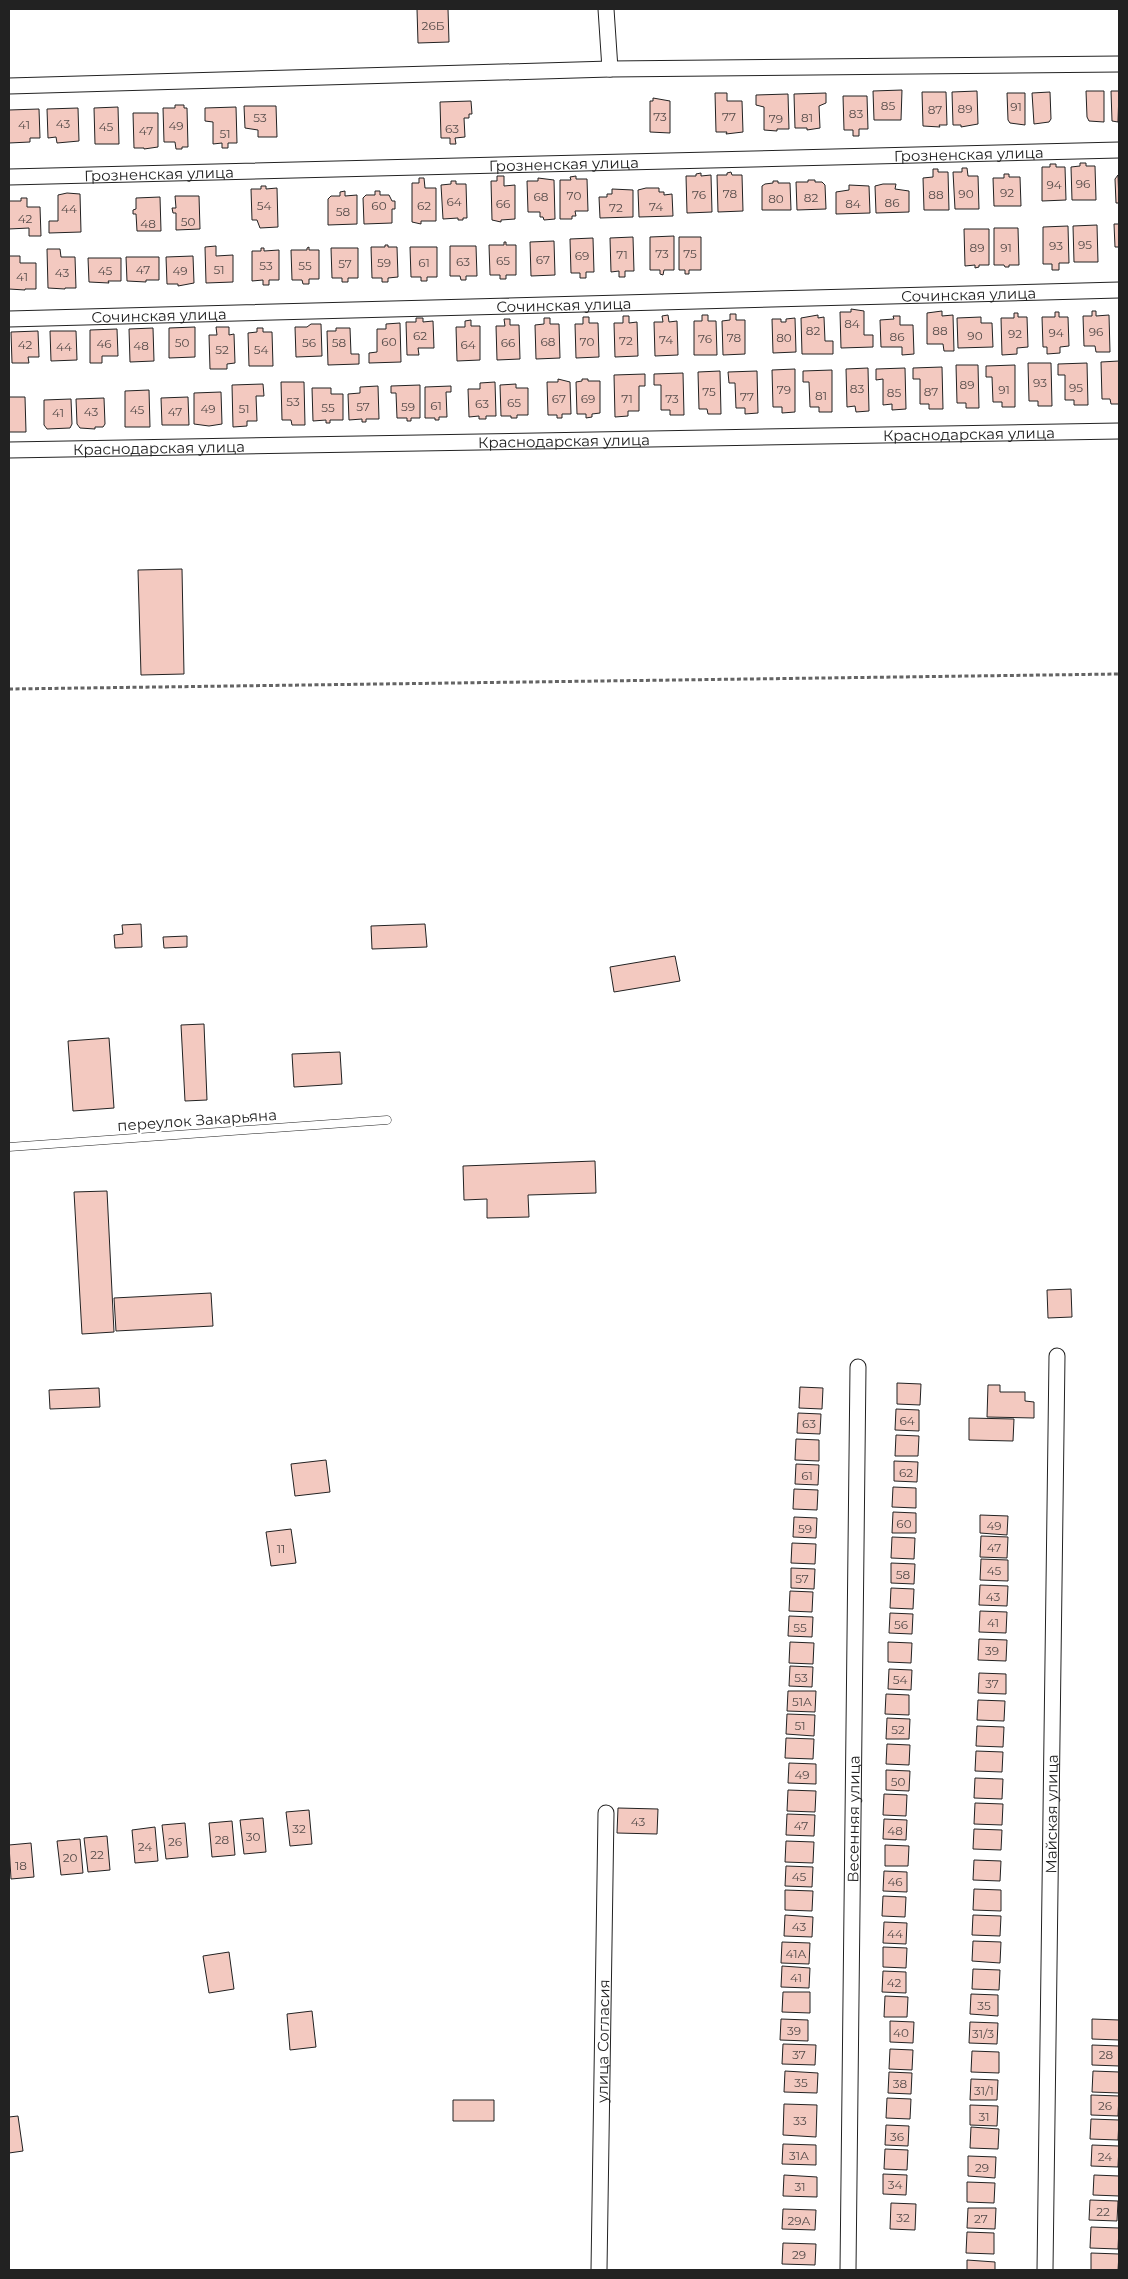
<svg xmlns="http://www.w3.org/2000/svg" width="1128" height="2279" viewBox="0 0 1128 2279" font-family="Montserrat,sans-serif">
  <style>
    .building { fill: #f3c9c0; stroke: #222 }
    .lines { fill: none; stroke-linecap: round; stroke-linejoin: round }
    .service-casing { stroke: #222; stroke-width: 9 }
    .minor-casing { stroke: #222; stroke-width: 17 }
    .path { stroke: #646464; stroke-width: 3; stroke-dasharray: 4 2.5; stroke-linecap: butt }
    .service { stroke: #fff; stroke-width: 8 }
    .minor { stroke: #fff; stroke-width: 15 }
    .labels { text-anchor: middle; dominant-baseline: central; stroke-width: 4; stroke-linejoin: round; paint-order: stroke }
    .number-label { font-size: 12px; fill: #564c4a }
    .street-label { font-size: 15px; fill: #222; stroke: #fff }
  </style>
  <rect width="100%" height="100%" fill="#fff"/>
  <path class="building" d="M417 9H448L449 42 418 43Z
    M902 90 901 120H874L873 91Z
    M977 91 978 124 961 127V125H953L952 92Z
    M1086 91H1104V122L1089 121 1087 117Z
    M1111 91H1119L1118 122 1112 121Z
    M922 92H946L947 125H939L940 127 923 126Z
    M1050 92 1051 119 1049 122 1034 124 1032 93Z
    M715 93H727V101H742L743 132 726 134 727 132H716Z
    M826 93V103L819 106 820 128 807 130V128H795L794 94Z
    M1007 93H1025V125L1010 123 1008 120Z
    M788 94 789 129H777V131L764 130V107L756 105V95Z
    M843 96H867L868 129H859V136H853V130H844Z
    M653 98 670 101V133L650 132V101H653Z
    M471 101 472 114H469V118H464L465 137 455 138 456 144H450V138H441L440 102Z
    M175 105H184V108H187L188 147H182V149H176L175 142H164L163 108H175Z
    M244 106H276L277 137H258V130L245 128Z
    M118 107 119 144H95L94 108Z
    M236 107 237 143H228V148H222V143L213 144V122L205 121V108Z
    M78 108 79 141 57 143 56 137 48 138 47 109Z
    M39 109 40 138H30V142L9 143V110Z
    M133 113H158V147L144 149V148H134Z
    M1080 163H1086V166H1095L1096 200H1072L1071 167 1080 166Z
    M1050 164H1056V167H1065L1066 200 1042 201V167H1050Z
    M962 168H967L968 176H978L979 209H955L953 172H962Z
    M933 169H938V172H948L949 210H924L923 178 933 177Z
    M731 172 732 175H742L743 211 718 212 717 175H727V173Z
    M701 173V176L711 175 712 212 687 213 686 176H696V174Z
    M1004 174H1009V177H1020L1021 206H994L993 178H1004Z
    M1118 175 1119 203H1116L1115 179Z
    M497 176H504V186L515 185V219L501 220V222L492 220 491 181H497Z
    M576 176V179H587L588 211H575L576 216H572V219H560V180H571L570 177Z
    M419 178H424L425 188H436V221H421V224L412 222V183H419Z
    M538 178 554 180 555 219 544 220 543 217H540V212H528L527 181H538Z
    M808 180H815V182H822L825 185 826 209 797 210 796 182H808Z
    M451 181H456V184H466L467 218H463V220H458V218L443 219 441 185 451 184Z
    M773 181H778V183H790L791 210H762V186L765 184 773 183Z
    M883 184H896L895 189 909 191V212L876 213 875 186Z
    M849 185 869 186 870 213 836 214V192L849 190Z
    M261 186H266V189L277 188 278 227 260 228 257 220H252L251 189H261Z
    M646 188H659V192H664V195L672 194 673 216 639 217 638 190Z
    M612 189 633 190V217L600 218 599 197H607V194H612Z
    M345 191V196L357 195V224L328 225V199L331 196H340V192Z
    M375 191H380V195H389L392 201H395V209H392V223L364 224 363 198 366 195H375Z
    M67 193 80 194 81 232 49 233V221H58V195Z
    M175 196H199L200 229 176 230V213H173L172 208H176Z
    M160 197 161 231H137L136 214H133V210L136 209V198Z
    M21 198H27V207H40L41 236H29V228L9 229V201H21Z
    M1114 224H1119V247H1115Z
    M1097 225 1098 262H1074L1073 226Z
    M1068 226 1069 263H1059V270H1052V264H1043V227Z
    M994 228H1018L1019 265H1009V267H1005L1004 265H994Z
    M964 229H989V265H979V267L975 268V265L965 266Z
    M674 236V270H664L663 275 660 274V270H650V237Z
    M633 237 634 271H625V277H619V271L611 272 610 238Z
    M679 237H701V270H689V274H685V270H679Z
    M593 238 594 272H586V278H580V273H571L570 239Z
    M554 241 555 275 531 276 530 242Z
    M504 242H506V245H516V275H506V279H500V275H490L489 245H504Z
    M385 245H388V247H397L398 277 388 278V282H382V278H372L371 247H385Z
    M216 246V256L233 255V282L206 283 205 247Z
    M450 246H476L477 276H466V280H461L460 276H450Z
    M309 247V250H319V279H309V284H303L302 280H292L291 250H307V248Z
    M410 247H437V277H427V281H421V277H411Z
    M261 248H264V251L279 250V280H269V285H263V280L252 281V251H261Z
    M331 248H358V278H348V282H342V278H332Z
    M47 249H60L61 257H75L76 288H65V289L48 288Z
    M9 256H20V263H36V289H25V290L9 289Z
    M193 256 194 283 178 286V284H167L166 257Z
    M126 257H159V280H146V282L127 281Z
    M88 258H121V281H108L109 283 89 282Z
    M851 309 864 311V335H873V347L841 348 840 312H851Z
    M942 311V316L953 315 954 351H944L943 344H927V313Z
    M1092 311H1096V316L1109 315 1110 352H1096L1095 346H1084L1083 316H1092Z
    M1055 312H1059V317H1068L1069 346 1060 347V353L1047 354V347H1043L1042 317H1055Z
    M1014 313H1018V317H1027L1028 347 1017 348V354L1002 355 1001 318H1014Z
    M730 314H736V320H745V354L723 355 722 321 730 320Z
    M668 315 669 322 677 321 678 355 655 356 654 322H663L662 316Z
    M702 315H708V321H716L717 355H694V321H702Z
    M818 315V318L824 317 825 341H833V354H802L801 318Z
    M623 316H629V323L637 322 638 356 615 357 614 323H623Z
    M893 316H900V325H913L914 354 902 355V347H881L880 320 894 319Z
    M583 317H589V323H598L599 357 576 358 575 324H583Z
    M981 317V323H992L993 347 958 348 957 318Z
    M416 318H423V322L433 321 434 348H418L419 355H407L406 322H416Z
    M544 318H550V324H559L560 358 536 359 535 325 544 324Z
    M795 318 796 352 773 353 772 319H781V322H786V319Z
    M504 319H510V325H519L520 359 497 360 496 326H505Z
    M471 320V326H480V360L457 361 456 327H465V321Z
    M400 323 401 362 369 363V353L377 352V329H386V324Z
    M311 324H321L322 356 296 357 295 327H307Z
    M195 327V357L169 358V328Z
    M216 327H229V335L234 334 235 363 227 364V369H210L209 335H217Z
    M153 328 154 361 130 362 129 329Z
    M257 328H263V332H272L273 366H249L248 333 257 332Z
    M336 328H350L351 354H359V364L328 365 327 331H336Z
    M117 329 118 356H102V363H90V330Z
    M38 331 39 357H28L29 363H12L11 332Z
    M50 331H76L77 360 51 361Z
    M1119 361V404H1111L1110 399H1102L1101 362Z
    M1028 363H1051L1052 406H1038V401H1029Z
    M1087 363 1088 405H1074V400H1065V375H1058V364Z
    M956 365H978L979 408H966V403H957Z
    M1015 365V407H1002V402H993L992 377H986V366Z
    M942 367 943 409H929V404H920V379H913V368Z
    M868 368 869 411 856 412 855 406 847 407 846 369Z
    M905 368 906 409 892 410V404L883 405V379L876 380V369Z
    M795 369V412L782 413V407H773L772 370Z
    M832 370V412H819V407H810L809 382H803V371Z
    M720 371 721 414H708L707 409H699L698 372Z
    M757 371 758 413 745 414V408H736L735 383H729L728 372Z
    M683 373 684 415H670V410H661V385H654V374Z
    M645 374V386H639V411H628V416L615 417 614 375Z
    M558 379 570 382 571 414H562V418H557V415H548L547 382H558Z
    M582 379H588V381H600V413L592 414V417L586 418V414H577L576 382 582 381Z
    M281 382H304L305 425H292L291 420H282Z
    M495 382 496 416H486V419H479V416L469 417 468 389H480V383Z
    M263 384 264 396H256L257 421H247V426L233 427 232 385Z
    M516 384V388H528V415H517V418H511V416H501L500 385Z
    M420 385V418H411V421H407V418H397L396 393H391V386Z
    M378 386 379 419H366V422H362V419L349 420 348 394 360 393V387Z
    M451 386V392H446L447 417H439V420H435V418H425V387Z
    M312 388H331V394H343V420H330V423H326V420L313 421Z
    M149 390 150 427H125V391Z
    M221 392 222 424 209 426 194 424V393Z
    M9 397H25L26 432H9Z
    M188 397 189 425H162L161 398Z
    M104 398 105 424 103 427H95V429L80 428 77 424 76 399Z
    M71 399 72 424 70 428 47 429 44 425V400Z
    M182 569 184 674 141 675 138 570Z
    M141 924 142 947 115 948 114 935 123 934 122 925Z
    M425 924 427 947 372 949 371 926Z
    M187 936V947L164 948 163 937Z
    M675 956 680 981 614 992 610 967Z
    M204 1024 207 1100 185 1101 181 1025Z
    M109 1038 114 1108 73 1111 68 1041Z
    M340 1052 342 1084 294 1087 292 1054Z
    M595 1161 596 1193 528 1195 529 1217 487 1218V1199L464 1200 463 1166Z
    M107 1191 114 1332 82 1334 74 1192Z
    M1071 1289 1072 1317 1048 1318 1047 1290Z
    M211 1293 213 1326 116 1331 114 1298Z
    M897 1383 921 1384 920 1405 897 1404Z
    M988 1385H1000V1392H1025V1401L1034 1402V1418L987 1417Z
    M800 1387 823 1388 822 1409 799 1408Z
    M99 1388 100 1407 50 1409 49 1390Z
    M896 1409 919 1410V1431L895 1430Z
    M798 1413 821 1414 820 1434 797 1433Z
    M969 1418 1014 1419 1013 1441 969 1440Z
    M896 1435 919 1436 918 1456H895Z
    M796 1439 819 1440V1461L795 1460Z
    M326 1460 330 1492 295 1496 291 1464Z
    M894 1461 918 1462 917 1482 894 1481Z
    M796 1464 819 1465 818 1485 795 1484Z
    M893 1487 916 1488V1508L892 1507Z
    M794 1489 818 1490 817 1510 793 1509Z
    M893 1512 916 1513V1533H892Z
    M980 1515 1008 1516 1007 1535 980 1533Z
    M794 1517 817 1518 816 1538 793 1537Z
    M291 1529 296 1563 271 1566 266 1532Z
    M981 1536 1008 1537 1007 1558 980 1557Z
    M892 1537 915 1538 914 1559 891 1558Z
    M792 1543 816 1544 815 1564 791 1563Z
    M981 1559 1008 1560V1581L980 1580Z
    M891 1563 915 1564 914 1584 891 1583Z
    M791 1568 815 1569 814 1589 791 1588Z
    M980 1585 1008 1586 1007 1606 979 1605Z
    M891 1588 914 1589 913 1609 890 1608Z
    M790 1591 813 1592 812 1612 789 1611Z
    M980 1611 1007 1612 1006 1633 979 1632Z
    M890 1613 913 1614 912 1634 889 1633Z
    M789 1616 813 1617 812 1637 788 1636Z
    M979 1639 1007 1640 1006 1661 978 1660Z
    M790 1642 814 1643 813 1664 789 1663Z
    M888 1642 912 1643 911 1663 888 1662Z
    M790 1666 813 1667 812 1687 789 1686Z
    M889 1669 912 1670 911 1690 888 1689Z
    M979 1673 1006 1674V1694L978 1693Z
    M788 1691H816L815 1712 787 1711Z
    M886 1694 909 1695V1715L885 1714Z
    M978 1700 1005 1701 1004 1721 977 1720Z
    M787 1714 815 1715 814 1736 786 1734Z
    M887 1718 910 1719 909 1739H886Z
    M977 1726 1004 1727 1003 1747 976 1746Z
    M786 1738 814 1739 813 1759 785 1758Z
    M887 1744 910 1745 909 1765 886 1764Z
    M976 1751 1003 1752 1002 1772 975 1771Z
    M789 1763 816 1764V1784L788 1783Z
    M886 1770 910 1771 909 1791 886 1790Z
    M975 1778 1003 1779 1002 1799 974 1798Z
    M788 1790 816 1791 815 1812 787 1811Z
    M884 1794 907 1795 906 1816 883 1815Z
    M975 1803 1003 1804 1002 1825 974 1824Z
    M618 1808 658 1809 657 1834 617 1833Z
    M309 1810 312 1844 290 1846 286 1812Z
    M787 1814 815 1815 814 1836 786 1835Z
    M263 1818 266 1852 244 1854 240 1820Z
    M884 1819 907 1820 906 1840 883 1839Z
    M232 1821 235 1855 212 1857 209 1823Z
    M185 1823 188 1857 166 1859 162 1825Z
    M155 1827 158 1861 135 1863 132 1830Z
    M974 1829 1002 1830 1001 1850 973 1849Z
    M107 1836 110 1870 88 1872 84 1838Z
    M80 1839 83 1873 61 1875 57 1841Z
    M786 1841 814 1842 813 1863 785 1862Z
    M31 1843 34 1877 11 1879 9 1845Z
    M885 1845 909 1846 908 1866H885Z
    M974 1860 1001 1861 1000 1881 973 1880Z
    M786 1866 813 1867 812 1887 785 1886Z
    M884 1871 907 1872V1892L883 1891Z
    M974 1889 1001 1890V1911L973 1910Z
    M785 1890 813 1891 812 1911 785 1910Z
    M883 1896 906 1897 905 1917 882 1916Z
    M785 1915 813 1917 812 1937 784 1936Z
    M973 1915 1001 1916 1000 1936 972 1935Z
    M884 1922 907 1923 906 1944 883 1943Z
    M973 1941 1001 1942 1000 1963 972 1961Z
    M782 1942 810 1943 809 1964 781 1963Z
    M883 1947 907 1948 906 1968 883 1967Z
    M229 1952 234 1989 209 1993 203 1956Z
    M782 1966 810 1968 809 1988 781 1987Z
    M973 1969 1000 1970 999 1990 972 1989Z
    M883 1971 906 1972V1993L882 1992Z
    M783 1992H810V2013L782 2012Z
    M971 1994 998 1995V2016L970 2014Z
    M885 1996 908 1997 907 2017H884Z
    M312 2011 316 2047 290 2050 287 2014Z
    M781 2019 808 2020V2041L780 2040Z
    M1092 2019 1119 2020V2040L1092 2039Z
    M890 2021 914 2022 913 2043 890 2042Z
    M970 2022 998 2023 997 2044 969 2043Z
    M783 2044 816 2045 815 2065 782 2064Z
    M1092 2045 1119 2046V2066L1092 2065Z
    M890 2049 913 2050 912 2070 889 2069Z
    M972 2051 999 2052V2073L971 2072Z
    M785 2071 818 2073 817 2093 784 2092Z
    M1093 2071 1119 2072V2093L1092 2092Z
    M889 2072 912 2073 911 2094 888 2093Z
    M971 2079 998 2080 997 2100H970Z
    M1091 2095 1119 2096 1118 2116 1091 2115Z
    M887 2098 911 2099 910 2119 886 2118Z
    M453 2100H494V2121H453Z
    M784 2104 817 2105 816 2137 783 2135Z
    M970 2105 998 2106 997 2126 970 2125Z
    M18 2116 23 2151 9 2153V2117Z
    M1091 2119 1119 2120 1118 2140 1090 2139Z
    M886 2125 909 2126 908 2146 885 2145Z
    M971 2127 999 2129 998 2149 970 2148Z
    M783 2144 816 2145V2165L782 2164Z
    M1092 2145 1119 2146 1118 2167 1091 2166Z
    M885 2149 908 2150 907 2170 884 2169Z
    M968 2156 996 2157 995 2178 968 2176Z
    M883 2174 907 2175 906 2195 883 2194Z
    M784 2175 817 2177V2197L783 2196Z
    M1094 2175 1119 2176V2196L1093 2195Z
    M967 2182 995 2183 994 2203 967 2202Z
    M1090 2200 1118 2201 1117 2221 1089 2220Z
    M891 2203 916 2204 915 2230 890 2229Z
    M968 2208H996L995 2229 967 2228Z
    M783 2209 816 2210 815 2230 782 2229Z
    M1091 2227 1119 2228 1118 2249 1090 2248Z
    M967 2232 994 2233V2254L966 2253Z
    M783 2243 816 2244 815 2265 782 2264Z
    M1091 2253 1119 2254 1118 2270H1091Z
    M967 2260 995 2262V2270H967Z"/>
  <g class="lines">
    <g class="service-casing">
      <path id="service" d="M9 1147 387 1120"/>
    </g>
    <g class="minor-casing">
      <g id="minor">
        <path d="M606 9 610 69"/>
        <path d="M9 86 610 69 1119 64"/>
        <path id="s1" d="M9 177 1119 150"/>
        <path id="s2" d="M9 319 1119 290"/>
        <path id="s3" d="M9 450 1119 431"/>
        <path id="s4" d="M599 2270 606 1813"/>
        <path id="s5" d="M848 2270 858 1367"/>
        <path id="s6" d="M1045 2270 1057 1356"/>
      </g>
    </g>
    <path class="path" d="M9 689 1119 674"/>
    <use href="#service" class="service"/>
    <use href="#minor" class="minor"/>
  </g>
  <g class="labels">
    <g class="number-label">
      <text x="433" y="25">26Б</text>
      <text x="888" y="105">85</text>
      <text x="1016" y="106">91</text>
      <text x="965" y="108">89</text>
      <text x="935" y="109">87</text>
      <text x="856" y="113">83</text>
      <text x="660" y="116">73</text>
      <text x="729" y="116">77</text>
      <text x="260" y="117">53</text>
      <text x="807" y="117">81</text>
      <text x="776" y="118">79</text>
      <text x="63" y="123">43</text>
      <text x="24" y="124">41</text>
      <text x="176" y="125">49</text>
      <text x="106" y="126">45</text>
      <text x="452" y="128">63</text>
      <text x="146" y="130">47</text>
      <text x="225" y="133">51</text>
      <text x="1083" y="183">96</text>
      <text x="1054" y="184">94</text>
      <text x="1007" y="192">92</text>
      <text x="730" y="193">78</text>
      <text x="966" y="193">90</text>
      <text x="699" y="194">76</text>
      <text x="936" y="194">88</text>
      <text x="574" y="195">70</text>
      <text x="541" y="196">68</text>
      <text x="811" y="197">82</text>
      <text x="776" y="198">80</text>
      <text x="454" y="201">64</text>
      <text x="892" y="202">86</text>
      <text x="503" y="203">66</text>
      <text x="853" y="203">84</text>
      <text x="264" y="205">54</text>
      <text x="379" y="205">60</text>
      <text x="424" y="205">62</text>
      <text x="656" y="206">74</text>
      <text x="616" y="207">72</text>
      <text x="69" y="208">44</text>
      <text x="343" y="211">58</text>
      <text x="25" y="218">42</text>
      <text x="188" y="221">50</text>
      <text x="148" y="223">48</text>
      <text x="1085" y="244">95</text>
      <text x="1056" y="245">93</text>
      <text x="977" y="247">89</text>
      <text x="1006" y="247">91</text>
      <text x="662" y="253">73</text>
      <text x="690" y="253">75</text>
      <text x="622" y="254">71</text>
      <text x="582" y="255">69</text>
      <text x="543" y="259">67</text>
      <text x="503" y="260">65</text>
      <text x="463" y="261">63</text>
      <text x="384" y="262">59</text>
      <text x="424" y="262">61</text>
      <text x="345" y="263">57</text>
      <text x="266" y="265">53</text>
      <text x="305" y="265">55</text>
      <text x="143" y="269">47</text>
      <text x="219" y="269">51</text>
      <text x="105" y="270">45</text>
      <text x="180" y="270">49</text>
      <text x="62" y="272">43</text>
      <text x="22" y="276">41</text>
      <text x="852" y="323">84</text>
      <text x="813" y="330">82</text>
      <text x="940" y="330">88</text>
      <text x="1096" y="331">96</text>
      <text x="1056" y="332">94</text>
      <text x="1015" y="333">92</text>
      <text x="420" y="335">62</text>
      <text x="975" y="335">90</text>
      <text x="897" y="336">86</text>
      <text x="734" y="337">78</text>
      <text x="784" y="337">80</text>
      <text x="705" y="338">76</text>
      <text x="666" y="339">74</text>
      <text x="626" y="340">72</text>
      <text x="389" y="341">60</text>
      <text x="548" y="341">68</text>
      <text x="587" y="341">70</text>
      <text x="182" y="342">50</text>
      <text x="309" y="342">56</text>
      <text x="339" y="342">58</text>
      <text x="508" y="342">66</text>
      <text x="104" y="343">46</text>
      <text x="25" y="344">42</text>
      <text x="468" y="344">64</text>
      <text x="141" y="345">48</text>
      <text x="64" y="346">44</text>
      <text x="222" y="349">52</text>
      <text x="261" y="349">54</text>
      <text x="1040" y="382">93</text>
      <text x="967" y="384">89</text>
      <text x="1076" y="387">95</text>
      <text x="857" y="388">83</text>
      <text x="784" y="389">79</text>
      <text x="1004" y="389">91</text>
      <text x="709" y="391">75</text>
      <text x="931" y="391">87</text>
      <text x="894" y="392">85</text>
      <text x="821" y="395">81</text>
      <text x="747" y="396">77</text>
      <text x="559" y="398">67</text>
      <text x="588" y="398">69</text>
      <text x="627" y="398">71</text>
      <text x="672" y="398">73</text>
      <text x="293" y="401">53</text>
      <text x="514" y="402">65</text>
      <text x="482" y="403">63</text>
      <text x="436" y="405">61</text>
      <text x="363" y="406">57</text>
      <text x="408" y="406">59</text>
      <text x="328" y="407">55</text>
      <text x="208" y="408">49</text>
      <text x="244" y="408">51</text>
      <text x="137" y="409">45</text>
      <text x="91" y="411">43</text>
      <text x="175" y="411">47</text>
      <text x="58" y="412">41</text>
      <text x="907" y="1420">64</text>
      <text x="809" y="1423">63</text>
      <text x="906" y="1472">62</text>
      <text x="807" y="1475">61</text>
      <text x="904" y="1523">60</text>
      <text x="994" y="1525">49</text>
      <text x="805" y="1528">59</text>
      <text x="994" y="1547">47</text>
      <text x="281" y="1548">11</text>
      <text x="994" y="1570">45</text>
      <text x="903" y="1574">58</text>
      <text x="802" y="1578">57</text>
      <text x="993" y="1596">43</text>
      <text x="993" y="1622">41</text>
      <text x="901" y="1624">56</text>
      <text x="800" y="1627">55</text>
      <text x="992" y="1650">39</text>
      <text x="801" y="1677">53</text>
      <text x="900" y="1679">54</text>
      <text x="992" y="1683">37</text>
      <text x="802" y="1701">51А</text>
      <text x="800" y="1725">51</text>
      <text x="898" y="1729">52</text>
      <text x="802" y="1774">49</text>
      <text x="898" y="1781">50</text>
      <text x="638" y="1821">43</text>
      <text x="801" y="1825">47</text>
      <text x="299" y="1828">32</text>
      <text x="895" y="1830">48</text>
      <text x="253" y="1836">30</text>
      <text x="222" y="1839">28</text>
      <text x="175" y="1841">26</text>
      <text x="145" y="1846">24</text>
      <text x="97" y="1854">22</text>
      <text x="70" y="1857">20</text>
      <text x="21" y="1865">18</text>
      <text x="799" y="1876">45</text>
      <text x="895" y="1881">46</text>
      <text x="799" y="1926">43</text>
      <text x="895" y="1933">44</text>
      <text x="796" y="1953">41А</text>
      <text x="796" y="1977">41</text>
      <text x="894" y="1982">42</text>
      <text x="984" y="2005">35</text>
      <text x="794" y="2030">39</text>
      <text x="901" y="2032">40</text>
      <text x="983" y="2033">31/3</text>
      <text x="799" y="2054">37</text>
      <text x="1106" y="2054">28</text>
      <text x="801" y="2082">35</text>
      <text x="900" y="2083">38</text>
      <text x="984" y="2090">31/1</text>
      <text x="1105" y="2105">26</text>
      <text x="984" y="2116">31</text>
      <text x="800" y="2120">33</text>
      <text x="897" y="2136">36</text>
      <text x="799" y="2155">31А</text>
      <text x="1105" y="2156">24</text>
      <text x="982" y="2167">29</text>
      <text x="895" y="2184">34</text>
      <text x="800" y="2186">31</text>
      <text x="1103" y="2211">22</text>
      <text x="903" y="2217">32</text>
      <text x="981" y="2218">27</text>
      <text x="799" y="2220">29А</text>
      <text x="799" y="2254">29</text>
    </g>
    <g class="street-label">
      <text stroke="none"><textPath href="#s1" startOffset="960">Грозненская улица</textPath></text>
      <text stroke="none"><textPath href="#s1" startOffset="555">Грозненская улица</textPath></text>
      <text stroke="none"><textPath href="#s1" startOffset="150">Грозненская улица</textPath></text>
      <text stroke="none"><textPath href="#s2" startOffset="960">Сочинская улица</textPath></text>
      <text stroke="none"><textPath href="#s2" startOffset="555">Сочинская улица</textPath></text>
      <text stroke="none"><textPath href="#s2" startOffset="150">Сочинская улица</textPath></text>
      <text stroke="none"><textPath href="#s3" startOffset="960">Краснодарская улица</textPath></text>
      <text stroke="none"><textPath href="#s3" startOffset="555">Краснодарская улица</textPath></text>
      <text stroke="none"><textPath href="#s3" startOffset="150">Краснодарская улица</textPath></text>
      <text transform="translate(197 1120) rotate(-4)">переулок Закарьяна</text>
      <text stroke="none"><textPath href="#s6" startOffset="456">Майская улица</textPath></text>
      <text stroke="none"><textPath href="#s5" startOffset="451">Весенняя улица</textPath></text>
      <text stroke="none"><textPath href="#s4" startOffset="229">улица Согласия</textPath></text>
    </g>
  </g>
  <rect width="1128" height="2279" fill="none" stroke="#222222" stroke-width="20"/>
</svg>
